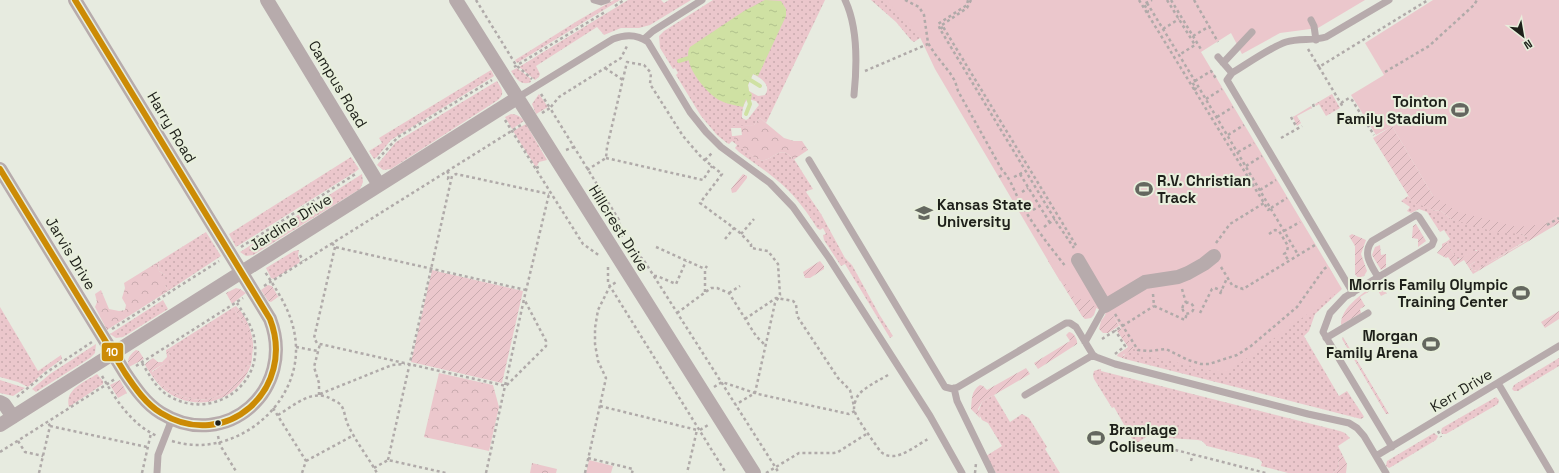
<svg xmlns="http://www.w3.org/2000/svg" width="1559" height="473" viewBox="0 0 1559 473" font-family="'Space Grotesk',sans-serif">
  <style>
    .grass { fill: url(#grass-dots); fill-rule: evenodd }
    .forest { fill: url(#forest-crowns) }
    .garden { fill: url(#garden-furrows) }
    .pitch { fill: #ebc7cc }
    .water { fill: url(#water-ripples) }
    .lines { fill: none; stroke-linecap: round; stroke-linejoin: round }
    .stream { stroke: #cfe1a3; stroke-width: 4 }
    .path { stroke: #b0aaa9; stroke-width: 2.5; stroke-dasharray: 3 3; stroke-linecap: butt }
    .lane { stroke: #b7abac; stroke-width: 7 }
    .street { stroke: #b7abac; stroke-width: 14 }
    .bus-1-casing { stroke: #e8efdc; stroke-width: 9 }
    .bus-1 { stroke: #cc8b05; stroke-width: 6 }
    .bus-dot { fill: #1e201a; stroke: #e8efdc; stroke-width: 1.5 }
    .labels { text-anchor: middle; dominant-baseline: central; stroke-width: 4; stroke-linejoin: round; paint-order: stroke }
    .street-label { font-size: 15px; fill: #1e201a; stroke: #e8efdc }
    .poi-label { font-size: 15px; font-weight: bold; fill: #1e201a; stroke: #e8efdc; text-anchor: end }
    .line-badge { stroke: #e8efdc; stroke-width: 1.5 }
    .badge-label { font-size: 11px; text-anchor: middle; font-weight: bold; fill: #fff }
  </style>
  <defs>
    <pattern id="grass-dots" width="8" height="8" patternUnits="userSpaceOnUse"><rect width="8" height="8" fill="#ebc7cc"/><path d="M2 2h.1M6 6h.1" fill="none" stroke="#c9abaf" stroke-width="1.8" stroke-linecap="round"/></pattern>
    <pattern id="forest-crowns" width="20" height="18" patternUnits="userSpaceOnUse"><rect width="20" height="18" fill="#ebc7cc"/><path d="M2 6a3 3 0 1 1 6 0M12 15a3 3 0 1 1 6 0" fill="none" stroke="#c9abaf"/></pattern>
    <pattern id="garden-furrows" width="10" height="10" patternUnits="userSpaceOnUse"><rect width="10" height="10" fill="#ebc7cc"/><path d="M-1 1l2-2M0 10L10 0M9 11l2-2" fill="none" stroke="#c9abaf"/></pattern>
    <pattern id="water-ripples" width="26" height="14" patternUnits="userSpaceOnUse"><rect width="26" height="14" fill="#cfe1a3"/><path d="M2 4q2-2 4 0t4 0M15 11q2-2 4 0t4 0" fill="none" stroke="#b1c18c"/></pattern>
  </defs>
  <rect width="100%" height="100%" fill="#e7ebe0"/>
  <path class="grass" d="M614 0H620L517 63 515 60C548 40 580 18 614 0Z
    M628 0H661L664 3 669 0H691L650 25 639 28H621L604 35 597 27 536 66 540 74 539 77 535 80 519 67Z
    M713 0H825L766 123 760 118 754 125 733 127V128H731L732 136H734L735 140C741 145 753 158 760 160 772 163 781 141 793 160L794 159 813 189 807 191 806 192 821 214 845 258 852 265 879 314 893 336 890 338 845 264 841 266 824 240 823 235 826 234 823 228 820 230 817 228C812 220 807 212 801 205 785 183 761 168 739 152L735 148 737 145 732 141 729 144 727 143 717 135 701 116 676 75 678 73 675 68 673 69 660 48 659 36 664 31ZM753 74C761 78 772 85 765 95L758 96 749 91 748 85ZM748 99 756 101 759 105 748 119 746 120 742 118C742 111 743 103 748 99Z
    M871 0H901L923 30 920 38 914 42 911 40 896 22Z
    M517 68 530 78 531 82C521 86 516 79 511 71Z
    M491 70 494 76 491 78 391 140 377 157 374 159 369 151 382 143 379 138Z
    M497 81C501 88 506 93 498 100L391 169 383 170 377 165 396 142Z
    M539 94 548 107 536 114 532 104Z
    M1332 94 1340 108 1326 116 1319 104 1316 106 1315 104Z
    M511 114C517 114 521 117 524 121L512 129 505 117Z
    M526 124 547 160 539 162 537 166H535L513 131Z
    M351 157 359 169 355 172 236 247 229 234Z
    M362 174 363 182 360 189 253 255 246 256 240 252Z
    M1408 196C1414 205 1425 204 1432 210L1441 211 1451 219 1522 234 1527 237V240L1477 270 1473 271 1470 265 1475 262 1477 250C1470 252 1464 259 1457 259L1446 242 1450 239 1444 230 1440 232 1427 212 1419 209 1411 213 1407 211 1410 207 1401 201Z
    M206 232 221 256 168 291 165 285V275L159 271 158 262Z
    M299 250 298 255 300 261 299 263 274 279 271 278 266 268 294 251Z
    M1329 267 1341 290 1315 314 1309 331 1304 336 1339 396 1347 391 1363 415 1364 417 1361 419 1129 360 1125 359 1123 357 1126 352 1134 348 1137 352Z
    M163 300 168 309 123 337 116 338 110 334Z
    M0 307 38 371 61 355 62 359 43 373 28 387 18 382 0 377Z
    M234 307C236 313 240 317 244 323 252 336 254 350 251 365L247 366C233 398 201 409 171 391 163 386 156 381 152 372L169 360 170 357 168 349Z
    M96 344 95 353 90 358 36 392 32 389 50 374Z
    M1559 358V366L1518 391H1514L1512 389 1514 385Z
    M1100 369H1101V371L1340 431 1345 433 1350 438 1338 446 1343 456 1338 459 1339 467 1333 473H1288L1261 466 1262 462 1259 459 1207 446 1202 441 1198 440 1168 438 1161 435 1148 436 1135 444 1114 407 1112 408 1094 379 1093 375 1094 371Z
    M97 374 103 381V384L69 407C64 389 85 382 97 374Z
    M0 380 25 388 13 396 0 393Z
    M994 395 1010 422 1022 414 1029 418 1047 447 1045 449 1060 473H996L986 456 1002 446 988 423 982 420 978 412 982 402Z
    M1496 397 1499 400 1498 404 1446 434H1442L1441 432 1442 428Z
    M1434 433 1438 436 1436 440 1391 467 1389 468 1386 466 1387 461Z"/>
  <path class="forest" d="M760 118 784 138 794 141H802L808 150 793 160C781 141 772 163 760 160 753 158 740 145 734 140V136L742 135 741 128H733V126L754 125Z
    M158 262 159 271 165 275V285L168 291 107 330 95 307 97 302 95 294 101 290 109 309 119 311 125 310 126 305 122 298 125 288 124 283Z
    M439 373 493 385 499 407 489 451 424 437Z
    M532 463 557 469 556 473H530Z"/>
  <path class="garden" d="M1311 106 1312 108 1297 116 1301 123 1297 126 1293 117Z
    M1392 126 1433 196 1545 224 1559 215V223L1473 274 1464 260 1454 266 1448 257 1446 258 1437 253 1442 247V244L1446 242 1458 260 1473 251H1479V259L1470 265 1472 270 1475 271 1525 242 1527 240V237L1522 234 1495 232 1451 219 1441 211 1432 210C1426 205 1417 206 1411 200L1373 138Z
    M743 174 747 176V178L736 192 732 193 731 189Z
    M1416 224 1426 241 1418 247V239L1412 238 1413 226Z
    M1352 234 1366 240 1361 254 1367 271 1364 276 1358 278 1355 274V246L1349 236Z
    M1380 245 1381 255 1386 254V267L1381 270 1372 255 1375 247Z
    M1056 256 1097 306 1094 315 1091 318 1085 319 1082 316 1048 261Z
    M820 261 824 266V269L810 278H805L803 272Z
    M432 270 523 291 502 383 411 362Z
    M268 285 272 286 279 298 278 297 271 302 268 301 261 290Z
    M1374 286 1387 293 1381 296 1376 287 1360 297 1365 306 1360 309 1361 313 1341 325C1340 309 1362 293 1374 286Z
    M236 288 240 289 246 293 232 304 226 293Z
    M236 306C248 317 255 338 253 354 252 343 249 333 244 323 241 318 236 313 234 307Z
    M1559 311V319L1545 328 1541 322Z
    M1112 313 1119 326 1108 333H1103L1099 329 1101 321 1106 314Z
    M1121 328 1134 348 1123 355 1125 359 1117 356 1118 354 1128 347 1117 331Z
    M1069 332C1073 332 1078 339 1077 344L1038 369 1034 363 1070 341 1066 335Z
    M1343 337 1389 414H1386L1342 339Z
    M168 349 170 357V360L152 371C155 380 163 386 171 391 201 409 233 398 247 366L251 365C248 372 245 378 240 384 220 408 184 408 162 388 155 381 150 373 145 365L146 363 153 358 158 362H162L167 357 166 350Z
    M136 350 139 351 144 359 129 367C126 360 130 354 136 350Z
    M1026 368 1030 374 982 402 978 409 980 418 971 409C972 399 971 391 980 385L983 386 987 390Z
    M120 380 127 393 118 398 110 385Z
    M1343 456 1347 464 1346 473H1333L1339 467 1338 459Z"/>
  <path class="pitch" d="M886 0H1365L1318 28 1280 33 1242 54 1231 33 1201 52 1342 289 1225 374 1137 353 1112 314 1107 315 1095 307 1091 300 1075 299 1063 280 1060 281 935 69 918 33Z
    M1433 0H1559V215L1545 224 1517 227 1458 212 1433 196 1392 126 1376 135 1351 95 1384 75 1365 43Z
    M589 460 613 466 611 473H586Z"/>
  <path class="water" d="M765 0 781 1 786 9V16L758 76 753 74 748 85 749 91 752 94 751 100 746 99 743 107C735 105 726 104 719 100 705 92 681 63 690 47L744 11Z"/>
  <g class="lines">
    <path class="stream" d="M679 61 692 57
      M747 78 760 86
      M746 114 750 104 747 95"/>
    <path class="path" d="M476 0 516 65 532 79
      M905 0 919 7 924 15 928 43 935 54 950 73 955 81 958 91 1002 170C1012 180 1015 195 1023 207 1035 228 1051 248 1066 267
      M971 0 967 8 942 25 1077 247
      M1139 0 1264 203 1268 210 1271 208
      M1167 0 1195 45 1179 55
      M1171 0 1202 51
      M1194 0 1218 42
      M1147 3 1195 81 1297 253
      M615 6 624 0
      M1147 13 1148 11 1144 4 1152 0
      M943 27 940 29 1057 223 1074 248
      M940 29 938 24 967 5 968 0
      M1163 29 1179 19
      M1193 36 1210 26
      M1308 49 1319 67 1428 0
      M514 67 605 12
      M1319 67 1343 107
      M605 68 623 80
      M865 71 928 44
      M1385 72 1429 46 1474 5 1477 0
      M1195 81 1211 71 1217 80
      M1194 90 1196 88 1192 82 1195 80
      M541 94 550 108 559 97 621 58 628 44
      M1206 99 1222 89
      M1341 103 1349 98 1352 100 1374 135
      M1313 104 1314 107
      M542 113 550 108 619 220 622 237
      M1217 117 1233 107
      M1291 117 1297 128
      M505 120 583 244 600 256
      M1228 135 1244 125
      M1281 138 1302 126
      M566 150 574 147
      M1238 152 1254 143
      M606 158 703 180 712 166
      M378 159 398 137 492 80
      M705 160 713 152
      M1246 166 1262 156
      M536 168 541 166
      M587 170 606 158 607 147 627 62 644 65 651 73 650 84 683 136 702 158 722 174 700 203 738 231 751 244V248L768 251 778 264 780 295 775 303 755 393 735 405
      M447 171 449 174 448 179 451 180
      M1020 174 1050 223
      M999 177 1005 173
      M1014 177 1026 171
      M1260 190 1276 180
      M1022 192 1028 188
      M1271 208 1287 198
      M1033 210 1040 206
      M1547 225 1559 218
      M1044 227 1055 219
      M1284 231 1300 222
      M741 234 754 219
      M1269 234 1275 230 1279 231 1288 246 1287 252 1284 254 1289 261
      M725 239 734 228
      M332 243 335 247 526 290
      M1216 243 1230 224 1264 203
      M241 247 357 173
      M335 247 314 338 317 343 320 344 506 386 546 346V341L524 299
      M656 247 705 269
      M630 250 643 259 779 473
      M300 255 303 261
      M608 267V283L726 473
      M1221 267 1232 285 1243 289 1315 245
      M654 276H657L676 284 686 261
      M264 286 521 125
      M1182 289 1186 303
      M705 292V269L707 266
      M729 293 740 286
      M1153 294 1154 306
      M1220 294 1227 278
      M1182.5 308a5.5 5.5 0 1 1 11 0a5.5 5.5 0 1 1-11 0Z
      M1154 306 1185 320 1187 313
      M677 313 711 288H717L729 293 756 336 764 344
      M1200 313 1212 289 1215 288 1222 291
      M1115 314 1138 350 1149 351 1166 349 1188 360 1201 364H1209L1237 355 1251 346 1297 307 1324 269 1328 266
      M745 319 776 298 793 301 796 304 797 315 799 319 838 378 850 390 854 406
      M112 329 219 261
      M1102 339 1154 306
      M296 347 318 351
      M1115 354 1125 346 1115 330
      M142 363C150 376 157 390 171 397 209 419 260 389 255 344 254 328 245 316 237 303
      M136 366 243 298
      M888 375C878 381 867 386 859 394 856 398 854 404 854 409 855 417 874 442 880 451 883 454 887 456 892 456 902 457 919 444 928 439
      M102 376C116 400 131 424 157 436
      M714 387 722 382 758 394 849 414 855 411
      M320 394 392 365 405 364
      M319 395V383L314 367 320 344
      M17 397 47 372 92 342
      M600 406 697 430 687 473
      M273 408 306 461 302 473
      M278 415C295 405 313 387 333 400 336 401 339 403 341 405 345 411 345 419 348 425 356 442 368 457 377 473
      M50 426 147 447
      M700 430 708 425
      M1438 431 1441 437
      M218 436 220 445 237 473
      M18 441 25 452 43 456
      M172 441C232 460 298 408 296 347 295 317 280 295 265 272
      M1136 450 1148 443 1266 473
      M0 452 115 379
      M1155 453 1157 445
      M588 458 633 469 632 473
      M388 460 452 176 456 174 549 194
      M306 461 354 435
      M1191 461 1193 454
      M374 468 388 460 446 473
      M39 473 50 426 47 421
      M142 473 151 433
      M486 473 524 299 549 194
      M585 473 606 378 598 361 595 344V328L598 310 610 286 618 281
      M766 473 799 453H834L838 452 868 433
      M975 473 976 463"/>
    <path class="lane" d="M594 0 601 2 607 0
      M845 0C858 27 857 66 854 95
      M1311 20 1314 26 1316 40
      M644 39 653 31 702 0
      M1218 57 1232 73
      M1223 63 1252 32
      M517 98 613 39C626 34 637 34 648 42L690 112 706 132 721 147 770 183 793 207 829 258 930 416 962 473
      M809 160 945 387 953 389 958 387 1066 323H1070L1076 327 1093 355
      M1378 277C1371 265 1362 254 1372 241L1413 217 1416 215 1419 217 1434 240 1432 245 1345 297 1330 313 1323 332 1392 447
      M1353 293 1227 80 1232 73C1247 64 1271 47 1286 42 1299 38 1313 41 1326 37L1389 0
      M1326 338 1368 313
      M1085 342 1105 306
      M1498 383 1551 473
      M954 388 957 401 992 473
      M1025 395 1093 355 1096 357 1115 364 1308 414 1349 423 1357 428 1364 436 1386 473
      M1376 456 1559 346
      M157 473 158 455 172 419"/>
    <path class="street" d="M267 0 379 185
      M456 0 754 473
      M0 169 125 373C135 388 146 404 161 413 226 453 297 389 270 319L75 0
      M1078 260 1105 306 1145 282 1178 277 1188 273 1204 264 1214 256
      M0 402 4 404 13 417
      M0 425 517 98"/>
    <g class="bus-1-casing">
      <path id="bus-1" d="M0 169 125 373C135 388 146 404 161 413 226 453 297 389 270 319L75 0"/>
    </g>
    <use href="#bus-1" class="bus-1"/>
  </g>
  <defs>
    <g id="stadium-bare" transform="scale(1.38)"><path d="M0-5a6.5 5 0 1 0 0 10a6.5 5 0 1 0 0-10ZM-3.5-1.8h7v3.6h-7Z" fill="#64675f" stroke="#e8efdc" stroke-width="2.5" paint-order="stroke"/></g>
    <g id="university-bare" transform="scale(1.38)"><path d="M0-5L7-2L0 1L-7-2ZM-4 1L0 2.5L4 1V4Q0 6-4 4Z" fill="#64675f" stroke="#e8efdc" stroke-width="2.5" paint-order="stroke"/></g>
  </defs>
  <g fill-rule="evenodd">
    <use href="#stadium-bare" x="1460" y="110"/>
    <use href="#stadium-bare" x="1144" y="189"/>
    <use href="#university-bare" x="924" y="213"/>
    <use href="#stadium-bare" x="1521" y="293"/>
    <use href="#stadium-bare" x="1431" y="344"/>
    <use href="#stadium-bare" x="1096" y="438"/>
  </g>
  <circle class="bus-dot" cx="218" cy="423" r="3.5"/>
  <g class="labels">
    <g class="street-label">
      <text transform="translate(338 84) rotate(59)">Campus Road</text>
      <text transform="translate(172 127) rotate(59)">Harry Road</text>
      <text transform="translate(290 222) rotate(-32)">Jardine Drive</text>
      <text transform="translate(619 228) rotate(58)">Hillcrest Drive</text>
      <text transform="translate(71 253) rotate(59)">Jarvis Drive</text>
      <text transform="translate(1461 390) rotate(-31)">Kerr Drive</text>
    </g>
    <g class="poi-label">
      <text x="1447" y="101">Tointon<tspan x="1447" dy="17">Family Stadium</tspan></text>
      <text x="1157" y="180" text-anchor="start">R.V. Christian<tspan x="1157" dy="17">Track</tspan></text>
      <text x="937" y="204" text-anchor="start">Kansas State<tspan x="937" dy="17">University</tspan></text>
      <text x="1508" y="284">Morris Family Olympic<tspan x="1508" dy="17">Training Center</tspan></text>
      <text x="1418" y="335">Morgan<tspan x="1418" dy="17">Family Arena</tspan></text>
      <text x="1109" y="429" text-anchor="start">Bramlage<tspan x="1109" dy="17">Coliseum</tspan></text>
    </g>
  </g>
  <rect class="line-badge" x="101" y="342" width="23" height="20" rx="4" fill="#cc8b05"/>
  <g class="badge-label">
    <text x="112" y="356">10</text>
  </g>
  <g transform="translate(1523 36) rotate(149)" stroke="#e8efdc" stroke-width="3" paint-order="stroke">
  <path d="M0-3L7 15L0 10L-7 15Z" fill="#1e201a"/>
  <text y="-6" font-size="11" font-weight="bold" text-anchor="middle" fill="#1e201a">N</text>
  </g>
</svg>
